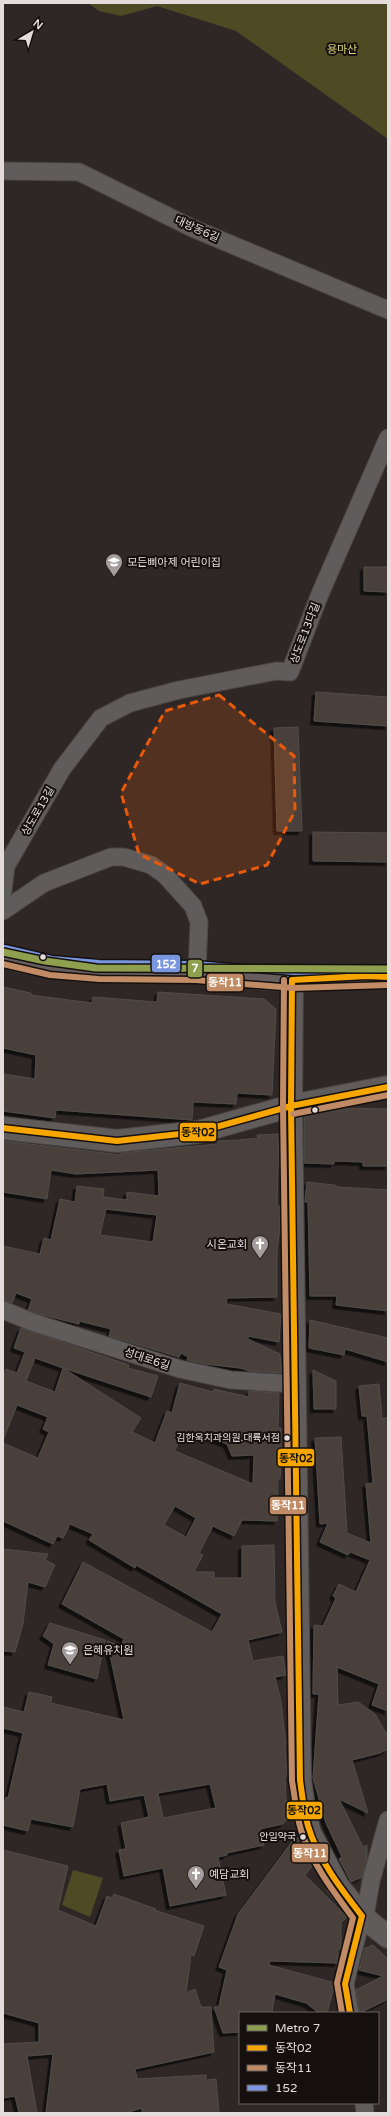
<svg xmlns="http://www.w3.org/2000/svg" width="391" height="2116" viewBox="0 0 391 2116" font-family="'Varela Round','Noto Sans KR',sans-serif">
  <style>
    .green { fill: #4d4a24 }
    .building { fill: #49413a; stroke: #504c4a; fill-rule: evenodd; filter: url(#shadow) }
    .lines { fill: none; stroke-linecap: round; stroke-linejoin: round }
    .street-casing { stroke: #4b4543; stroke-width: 19 }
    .secondary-casing { stroke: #4b4543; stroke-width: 24 }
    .primary-casing { stroke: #4b4543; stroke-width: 24 }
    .street { stroke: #605c5b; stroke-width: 17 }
    .secondary { stroke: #605c5b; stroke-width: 22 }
    .primary { stroke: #675d5d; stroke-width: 22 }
    .bus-1-casing { stroke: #15100e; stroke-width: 9 }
    .bus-2-casing { stroke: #15100e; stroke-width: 9 }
    .bus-3-casing { stroke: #15100e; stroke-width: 9 }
    .bus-1 { stroke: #f7a600; stroke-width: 6 }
    .bus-2 { stroke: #c18c65; stroke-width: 6 }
    .bus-3 { stroke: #7a96df; stroke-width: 6 }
    .metro-1-casing { stroke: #15100e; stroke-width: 10 }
    .metro-1 { stroke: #8e9f4e; stroke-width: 7 }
    .marked { fill: #e8590c; fill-opacity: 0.2; stroke: #e8590c; stroke-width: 3; stroke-dasharray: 8 5; stroke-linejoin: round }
    .bus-dot { fill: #e4dcda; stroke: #15100e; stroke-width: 1.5 }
    .labels { text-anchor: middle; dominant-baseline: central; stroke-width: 4; stroke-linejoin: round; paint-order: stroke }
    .bus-label { font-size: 10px; fill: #e4dcda; stroke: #15100e; text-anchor: end }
    .park-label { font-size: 11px; fill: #ddd77a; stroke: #15100e }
    .street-label { font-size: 11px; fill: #e4dcda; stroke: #15100e }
    .poi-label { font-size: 11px; fill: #e4dcda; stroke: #15100e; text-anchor: start }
    .line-badge { stroke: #15100e; stroke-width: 1.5 }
    .badge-label { font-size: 11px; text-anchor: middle; font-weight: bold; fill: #fff }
    .pale-badge-label { font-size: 11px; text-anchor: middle; font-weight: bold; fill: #111 }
  </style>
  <defs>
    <filter id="shadow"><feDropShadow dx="-3.5" dy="3.5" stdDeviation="0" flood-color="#0009"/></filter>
  </defs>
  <rect width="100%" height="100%" fill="#2e2726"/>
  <path class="green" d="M88 3H388V139L236 31 157 6 121 16 99 11Z
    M73 1870 103 1878 90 1917 62 1905Z"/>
  <path class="building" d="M364 567H388V592L364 591Z
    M316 692 388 697V726L314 721Z
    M298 727 302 831H277L274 728Z
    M313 832 388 833V862L313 861Z
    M3 987 31 993V995L92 1003 93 997 157 1002 158 992 264 999 276 1009 272 1095 237 1093 236 1104 193 1102 192 1120 56 1110 55 1118 3 1111 4 1074 35 1079 36 1055 3 1048Z
    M346 1108 388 1109V1166H363V1162L334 1161V1164L304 1163V1116Z
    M278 1134 279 1165 278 1166 277 1206H280V1227L277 1251V1297L227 1298 226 1304 281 1314 279 1342 248 1336V1339L280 1354 282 1373 250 1371 240 1368 206 1364 187 1360 188 1357 181 1353 179 1357 109 1336 111 1329 79 1321V1324L35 1313 28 1310 32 1299 16 1293 12 1303 3 1300V1246L40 1254 44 1238 51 1240 60 1199 75 1202 77 1186 104 1189 103 1197 127 1200V1192L159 1196 158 1170 76 1174 51 1170 47 1199 3 1192V1141L121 1155V1153L218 1144V1141L239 1140 258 1138 257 1135ZM106 1209 157 1215 153 1242 100 1235Z
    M307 1182 334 1185 338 1187 388 1190V1311L336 1305 337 1296H310L308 1202H305Z
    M310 1320 388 1338V1362L345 1349 344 1355 309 1348Z
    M21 1328 129 1365 128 1368 158 1376 151 1397 63 1368 141 1418 132 1432 155 1443 167 1411 172 1413 180 1383 213 1392 214 1389 249 1397V1391L279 1393 278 1428H281V1465L280 1479H278L277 1521 242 1520 234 1536 213 1526 199 1553 203 1555 194 1572H214V1578H242V1546L274 1545 275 1602 282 1632 248 1640 253 1661 283 1656 286 1675 275 1677 281 1701 286 1745H285L287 1776 285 1777 287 1819 283 1824 260 1829 264 1845 227 1853V1855L218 1857 226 1895 170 1906 163 1868 124 1876 119 1850 126 1849 121 1823 149 1817 144 1795 110 1801 107 1784 80 1789 73 1827 31 1819 28 1831 3 1825V1807L6 1797 8 1798 23 1733 3 1728V1707L24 1712 29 1692 52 1697 51 1703 124 1720 107 1641 121 1646 124 1639 62 1604 83 1562 212 1632 222 1614 136 1565 135 1568 89 1540 93 1534 70 1524 63 1538 57 1536 53 1544 3 1521V1443L38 1458 49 1432 43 1429 48 1417 17 1405 3 1440V1377L6 1369 17 1373 25 1352 14 1348ZM35 1358 63 1368 55 1392 26 1381ZM183 1430 203 1438 204 1435 227 1444 232 1456 254 1455 253 1484 175 1451ZM175 1506 196 1518 186 1537 164 1525ZM210 1784 216 1808 163 1818 158 1793Z
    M313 1370 336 1381V1409H314Z
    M379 1384 382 1418H388V1711L372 1705 379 1684 337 1667 338 1705 358 1702 375 1714 388 1736V1749L380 1753 352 1760 368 1813 339 1799 363 1847 367 1845V1860L362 1877 351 1882 339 1859 342 1857 326 1823 313 1778 319 1694H313L314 1625 323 1626 336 1598 333 1596 339 1584 356 1592 370 1560 350 1552 348 1555 320 1542 328 1523 320 1524 315 1438 341 1437 347 1533 371 1543 366 1484 373 1483 367 1416H362L359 1386Z
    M3 1549 48 1554 45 1560 55 1565 45 1587 28 1582 23 1624 15 1652 3 1651Z
    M50 1623 105 1640 97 1679 48 1665 54 1644 43 1636Z
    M296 1836 313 1865 305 1875 347 1917 341 1923V1949H338V1963L270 1961 269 1965 335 1983 327 2013H319L306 2003 275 1994 272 2013H240V2032L223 2033 214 2007 219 2006 227 1970 219 1967 238 1914Z
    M3 1850 68 1866 58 1910 96 1926 107 1896 112 1898 114 1894 156 1909 154 1910 204 1926 194 1956 191 1955 186 1993 195 1989 201 2007H211L214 2052 135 2069 137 2079 206 2075V2080L216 2079 219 2113H142V2108L125 2113H46L53 2054 27 2056 37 2113H19L15 2096 3 2098V2044L39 2042V2023L3 2013Z
    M373 1945 388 1959V1999L360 2013 356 1990 383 1976 359 1970 365 1948Z"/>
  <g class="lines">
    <g class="street-casing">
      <path id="street" d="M3 171 79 172 192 228 388 310
        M3 891 6 866 62 769 101 718 130 703 179 690 276 671 290 672 320 594 388 438
        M3 911 44 883 111 857H124L151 865 165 875 193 906 199 922 197 972
        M3 1310 32 1322 180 1369 231 1380 295 1384
        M350 2013 345 1984 362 1916 366 1910 371 1881 388 1820
        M364 2103 365 2113"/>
    </g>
    <g class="secondary-casing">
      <path id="secondary" d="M292 980 291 1106 300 1780 305 1814 310 1833 338 1886 362 1916 388 1937
        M3 1128 117 1141 198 1132 291 1106 388 1087"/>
    </g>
    <g class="primary-casing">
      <path id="primary" d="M3 956C68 976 130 970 196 972 229 973 261 980 294 980 325 980 356 976 388 977"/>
    </g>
    <use href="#street" class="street"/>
    <use href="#secondary" class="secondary"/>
    <use href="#primary" class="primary"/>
    <g class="bus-1-casing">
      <path id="bus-1" d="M3 1128 117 1141 198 1132 291 1106 388 1087
        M350 2013 345 1984 362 1916C341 1889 318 1859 308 1826 304 1811 302 1795 300 1780L291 1106 292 980 367 976 388 977"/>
    </g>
    <g class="bus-2-casing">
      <path id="bus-2" d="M3 964 50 975 99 979 196 980 294 988 388 985
        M284 980 283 1106 292 1781C295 1797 296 1814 301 1830 311 1862 333 1891 353 1918L337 1983 342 2013
        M293 1114 388 1095"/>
    </g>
    <g class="bus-3-casing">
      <path id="bus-3" d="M5 948 52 959 99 963 196 964 294 972 388 969"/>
    </g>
    <use href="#bus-1" class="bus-1"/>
    <use href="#bus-2" class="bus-2"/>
    <use href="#bus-3" class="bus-3"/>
    <g class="metro-1-casing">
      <path id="metro-1" d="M3 952 45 961 96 968 388 969"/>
    </g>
    <use href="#metro-1" class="metro-1"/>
  </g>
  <path class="marked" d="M219 695 294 756 295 811 267 865 200 884 139 854 121 793 165 711Z"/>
  <defs>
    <g id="school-pin" transform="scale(0.9)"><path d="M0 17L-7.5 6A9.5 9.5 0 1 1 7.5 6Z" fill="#a49d9b" stroke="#15100e"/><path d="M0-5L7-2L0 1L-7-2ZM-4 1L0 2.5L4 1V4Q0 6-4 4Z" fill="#fff"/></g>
    <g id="church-pin" transform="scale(0.9)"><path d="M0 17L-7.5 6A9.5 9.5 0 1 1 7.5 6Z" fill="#a49d9b" stroke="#15100e"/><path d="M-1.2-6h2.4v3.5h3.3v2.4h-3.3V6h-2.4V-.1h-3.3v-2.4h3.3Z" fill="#fff"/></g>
  </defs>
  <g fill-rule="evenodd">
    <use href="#school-pin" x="114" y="562"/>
    <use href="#church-pin" x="260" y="1244"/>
    <use href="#school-pin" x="70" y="1650"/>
    <use href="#church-pin" x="196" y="1874"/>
  </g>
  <g class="bus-dot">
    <circle cx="43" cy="957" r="3.5"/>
    <circle cx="315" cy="1110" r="3.5"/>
    <circle cx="287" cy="1438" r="3.5"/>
    <circle cx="303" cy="1837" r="3.5"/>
  </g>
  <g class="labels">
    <g class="bus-label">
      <text x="280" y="1438">김한욱치과의원.대륙서점</text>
      <text x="296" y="1837">안일약국</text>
    </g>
    <g class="park-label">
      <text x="342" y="49">용마산</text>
    </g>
    <g class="street-label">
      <text transform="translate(197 229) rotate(24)">대방동6길</text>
      <text transform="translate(305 633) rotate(-69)">상도로13다길</text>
      <text transform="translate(38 811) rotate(-60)">상도로13길</text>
      <text transform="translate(147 1359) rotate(18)">성대로6길</text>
    </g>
    <g class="poi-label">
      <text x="127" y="562">모든삐아제 어린이집</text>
      <text x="247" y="1244" text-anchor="end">시온교회</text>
      <text x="83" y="1650">은혜유치원</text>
      <text x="209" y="1874">예담교회</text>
    </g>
  </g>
  <g class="line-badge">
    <rect x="151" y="954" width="30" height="19" rx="4" fill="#7a96df"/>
    <rect x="187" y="959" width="16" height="19" rx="4" fill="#8e9f4e"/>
    <rect x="206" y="973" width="38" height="19" rx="4" fill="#c18c65"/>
    <rect x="179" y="1122" width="38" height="20" rx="4" fill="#f7a600"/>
    <rect x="277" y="1448" width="38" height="19" rx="4" fill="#f7a600"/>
    <rect x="269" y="1496" width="38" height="19" rx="4" fill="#c18c65"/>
    <rect x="286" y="1801" width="37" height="19" rx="4" fill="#f7a600"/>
    <rect x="291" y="1843" width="38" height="20" rx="4" fill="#c18c65"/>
  </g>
  <g class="badge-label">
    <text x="166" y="968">152</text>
    <text x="195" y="972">7</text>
    <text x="225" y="986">동작11</text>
    <text x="288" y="1509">동작11</text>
    <text x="310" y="1857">동작11</text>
  </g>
  <g class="pale-badge-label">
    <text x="198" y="1136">동작02</text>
    <text x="296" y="1462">동작02</text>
    <text x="304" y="1814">동작02</text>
  </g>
  <rect width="391" height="2116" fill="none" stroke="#e4dcda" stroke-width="8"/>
  <rect x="239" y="2012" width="140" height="92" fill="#15100e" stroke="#686260"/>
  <rect x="247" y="2025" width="20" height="6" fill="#8e9f4e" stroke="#686260"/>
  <text x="275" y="2032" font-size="12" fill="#e4dcda">Metro 7</text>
  <rect x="247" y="2045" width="20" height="6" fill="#f7a600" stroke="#686260"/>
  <text x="275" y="2052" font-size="12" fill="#e4dcda">동작02</text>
  <rect x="247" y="2065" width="20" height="6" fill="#c18c65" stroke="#686260"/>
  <text x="275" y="2072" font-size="12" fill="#e4dcda">동작11</text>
  <rect x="247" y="2085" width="20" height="6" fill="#7a96df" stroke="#686260"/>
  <text x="275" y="2092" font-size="12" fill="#e4dcda">152</text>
  <g transform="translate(32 32) rotate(38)" stroke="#15100e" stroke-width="3" paint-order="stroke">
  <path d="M0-3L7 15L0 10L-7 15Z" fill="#e4dcda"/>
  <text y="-6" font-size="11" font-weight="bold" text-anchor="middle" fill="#e4dcda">N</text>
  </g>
</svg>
